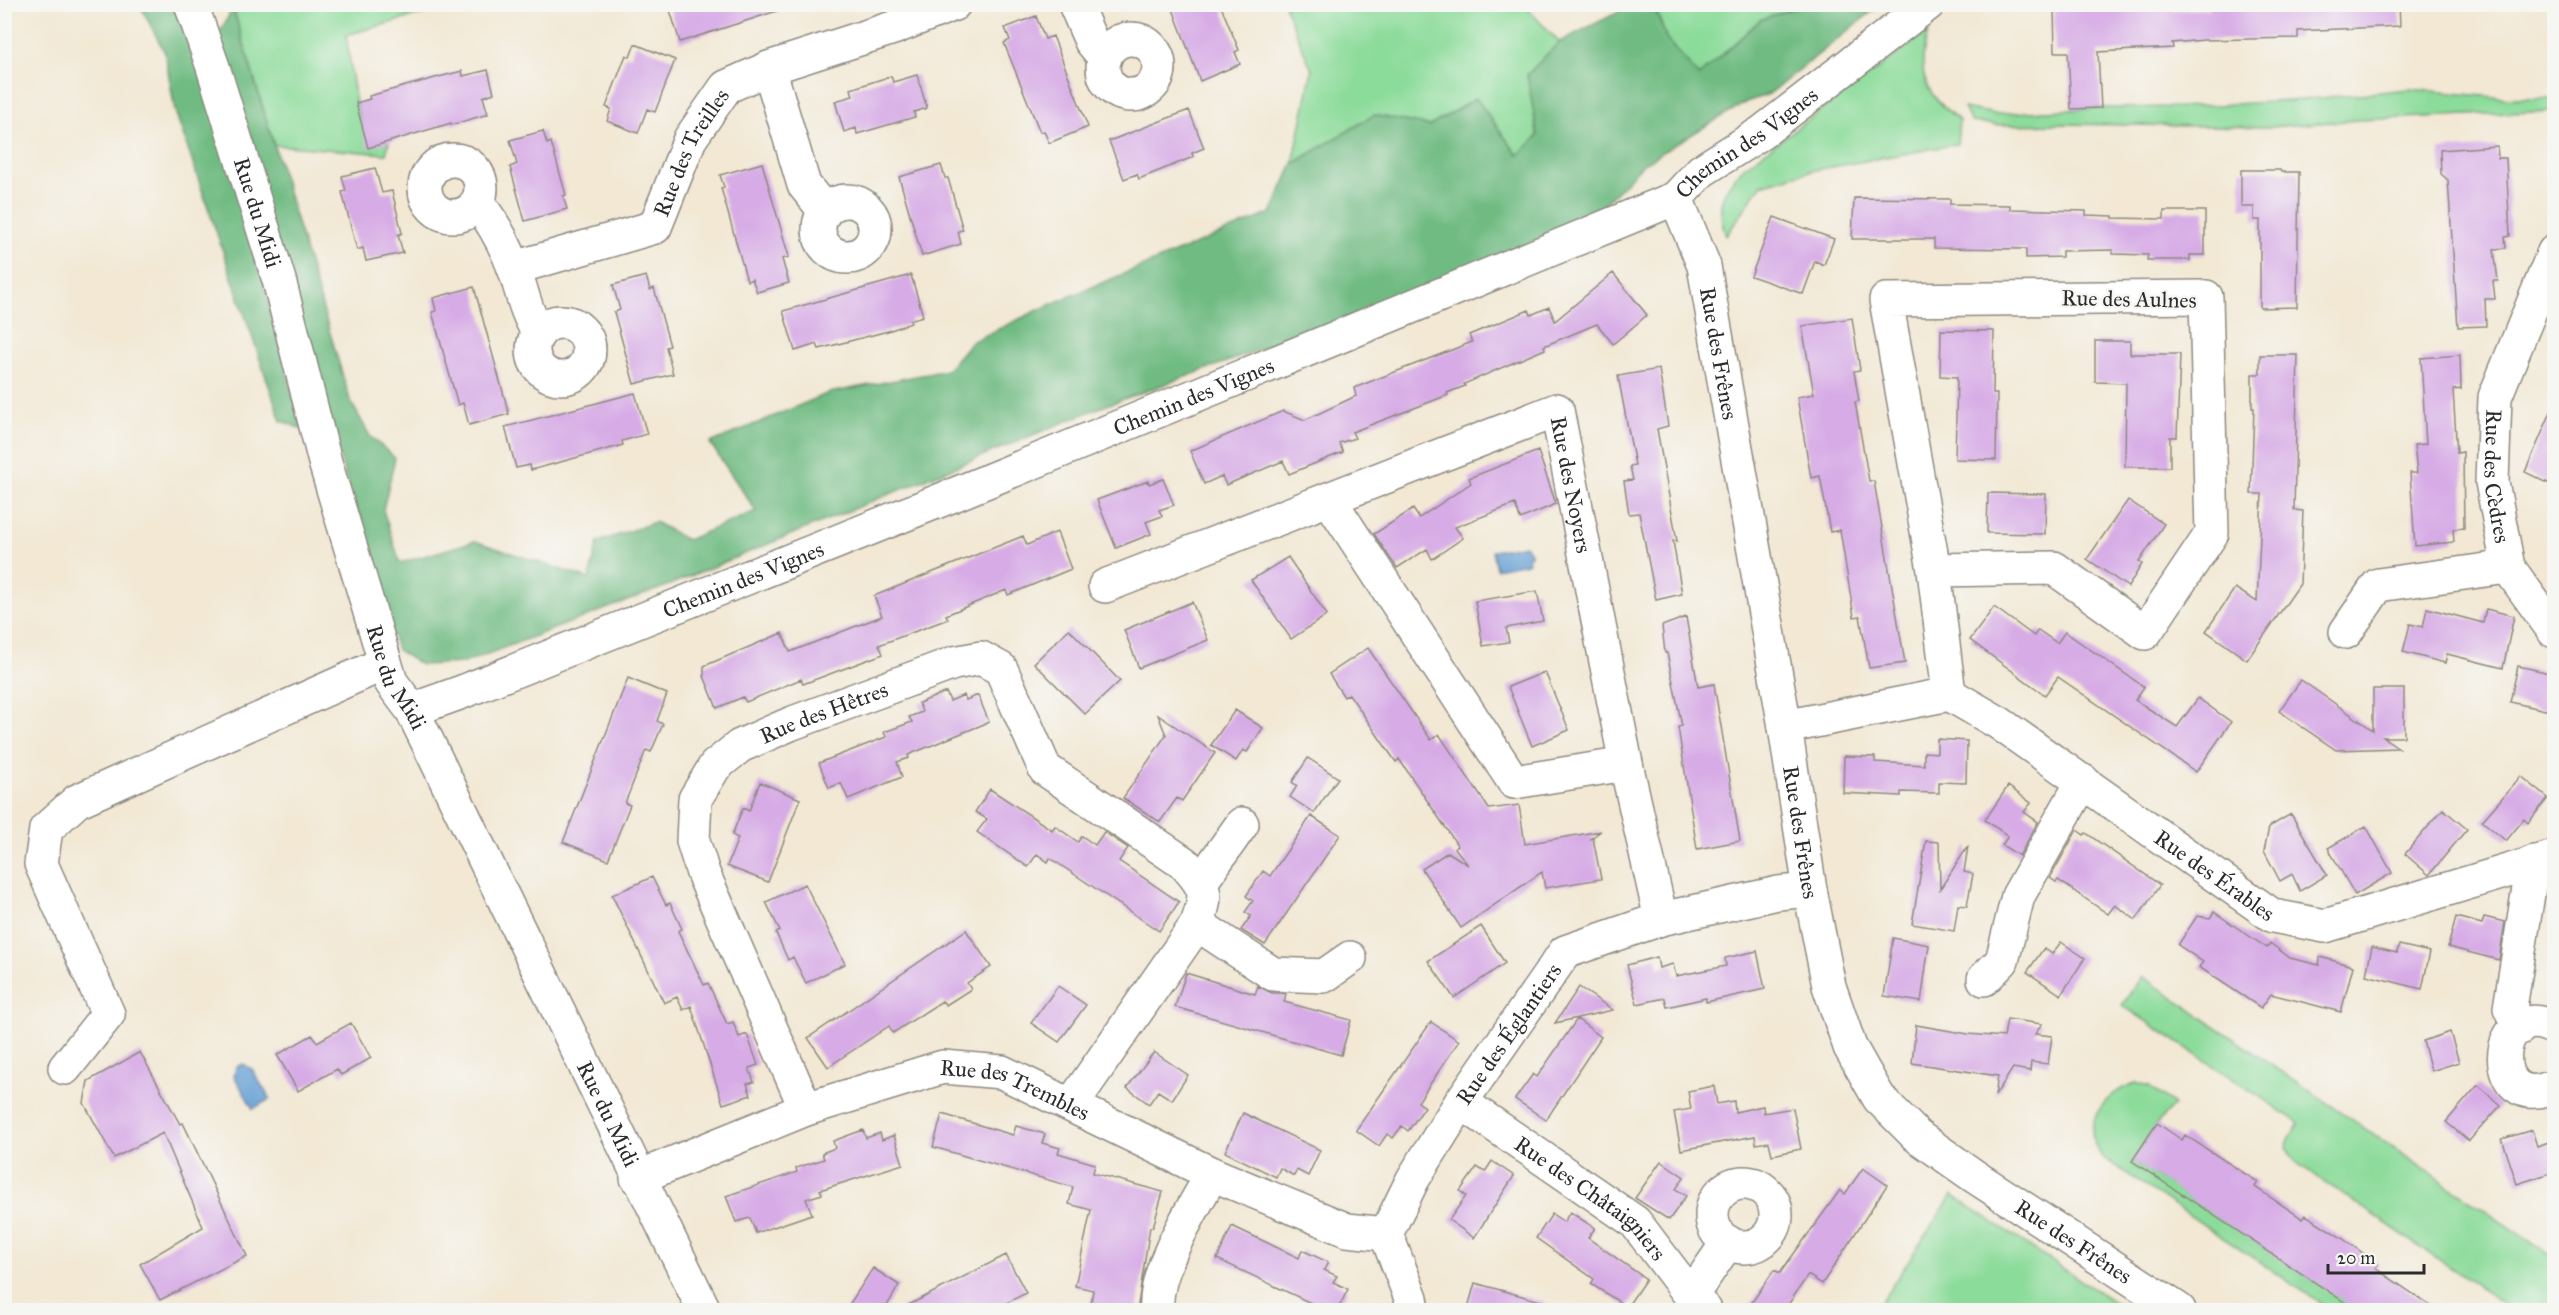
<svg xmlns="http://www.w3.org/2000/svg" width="2559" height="1315" viewBox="0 0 2559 1315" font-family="'IM FELL Great Primer',serif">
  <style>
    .green { fill: #8bdb9a; stroke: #5b8362; stroke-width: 1.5 }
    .forest { fill: #70bb82; stroke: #4e7356; stroke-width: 1.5 }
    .water { fill: #649fd4; stroke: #486580; stroke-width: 1.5 }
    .building { fill: #d7ace6 }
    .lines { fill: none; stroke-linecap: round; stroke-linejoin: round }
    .minor-casing { stroke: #8e8a80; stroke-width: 36 }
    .minor { stroke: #fff; stroke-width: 33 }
    .labels { text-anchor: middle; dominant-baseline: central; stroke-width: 5; stroke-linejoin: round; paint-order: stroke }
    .street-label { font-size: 22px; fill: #2b2b2b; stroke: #f6f6f2 }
  </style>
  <rect width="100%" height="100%" fill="#f6f6f2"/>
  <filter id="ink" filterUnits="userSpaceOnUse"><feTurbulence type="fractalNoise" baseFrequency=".0167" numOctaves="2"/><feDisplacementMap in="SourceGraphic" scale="12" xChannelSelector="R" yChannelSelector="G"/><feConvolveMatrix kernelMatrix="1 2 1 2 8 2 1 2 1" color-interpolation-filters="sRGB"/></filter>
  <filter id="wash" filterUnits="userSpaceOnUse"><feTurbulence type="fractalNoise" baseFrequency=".008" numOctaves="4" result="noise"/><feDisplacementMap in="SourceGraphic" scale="24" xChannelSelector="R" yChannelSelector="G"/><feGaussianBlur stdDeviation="1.35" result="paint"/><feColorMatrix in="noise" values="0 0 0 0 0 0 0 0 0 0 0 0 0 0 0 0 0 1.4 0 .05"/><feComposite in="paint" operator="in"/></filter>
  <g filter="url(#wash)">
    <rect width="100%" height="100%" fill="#f2e8d4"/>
    <path class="green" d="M241 4 455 5 346 35 356 103 366 138 389 142 386 154 274 145 233 8Z
      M1284 5H1524L1559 42 1527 75 1538 137 1518 156 1476 98 1430 126 1374 115 1293 164 1312 70Z
      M1654 5H1803L1760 20 1699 76 1667 40Z
      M1928 32C1916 75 1924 93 1959 120L1957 144 1810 171 1761 185 1726 236C1715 205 1721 191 1744 167Z
      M2409 89 2505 98H2554V111L2358 120 2270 127 2061 124 1997 125 1971 122 1964 108 1995 114 2101 108 2179 107 2290 101Z
      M2142 976 2554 1258V1310H2513L2297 1163C2280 1144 2288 1142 2299 1123L2122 1005Z
      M2136 1083 2149 1087 2174 1105 2157 1123 2133 1161 2358 1310H2331L2105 1159C2075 1131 2103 1092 2136 1083Z
      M1952 1195 2126 1310H1876Z"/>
    <path class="forest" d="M140 5H182L253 244 302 429 281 421 175 111 165 53Z
      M1632 5H1654L1667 40 1699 76 1760 20 1803 5H1880L1769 94 1746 102 1644 163 1593 216 1362 313 1096 409 669 585 464 663 421 665 397 650 216 39 233 8 350 400 370 436 395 458 383 510 400 563 475 541 589 579 598 542 655 522 687 540 756 511 710 443 829 393 947 370 971 342 1051 304 1271 213 1293 164 1374 115 1430 126 1476 98 1518 155 1538 136 1527 75 1559 42Z"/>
    <path class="water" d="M1525 545 1531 554 1527 558 1528 563 1496 569 1492 551Z
      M243 1064 252 1069 270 1099 253 1109 234 1076 236 1067Z"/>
    <g id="blocks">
      <path class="building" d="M668 4H779L780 10 680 42Z
        M1171 4H1220L1239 50 1235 52 1240 64 1200 81Z
        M2074 4H2159V10L2209 9V4H2399L2400 26 2298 31V38L2204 40 2172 43 2173 48 2098 52 2101 108 2071 109 2068 52H2055L2054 9 2074 8Z
        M1036 16 1045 39 1053 36 1088 127 1049 143 1044 131 1040 132 1004 43 1010 40 1005 28Z
        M635 44 675 60 655 112 647 109 638 133 607 121 611 109 606 107 626 55 630 57Z
        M488 70 494 93 483 97 488 114 451 125V123L368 148 356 103 370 99 369 96 435 78 462 71 463 76Z
        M917 75 927 108 914 112 915 117 857 134 856 128 844 132 835 101 853 96 851 89 891 76 893 82Z
        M1189 110 1204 148 1192 153 1193 157 1139 179 1137 174 1124 179 1109 141Z
        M543 131 547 144 551 142 566 195 563 196 567 209 525 221 510 167 517 164 510 140Z
        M2497 146 2498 158H2506L2510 236 2505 237 2506 248 2494 249 2498 281H2493L2495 299H2485L2486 326 2458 327 2448 180 2441 174 2440 150Z
        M762 163 789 257 782 259 789 283 757 292 752 279 747 281 721 188 724 187 720 175Z
        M941 165 945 178H948L963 230 958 231 961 244 922 256 899 177Z
        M375 168 382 193 392 191 402 233 398 235 403 253 366 261 363 248 357 250 342 192 346 191 342 176Z
        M2241 170H2280L2281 172H2299L2297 307 2260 308V220H2254V207H2241Z
        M1854 198 1950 199V204L2010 205V209L2086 211V215L2113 216V218L2164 219V211H2205V255H2190V260H2147L2148 255 2113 254V250L2062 251V257L2026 258V249L1934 248V239H1852Z
        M1774 217 1834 239 1824 265 1815 261 1803 294 1751 276Z
        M1613 273 1647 315 1613 344 1597 324 1544 346 1545 349 1464 384 1465 386 1447 393 1448 395 1352 432 1355 438 1339 443 1343 452 1289 474 1283 461 1226 485 1222 476 1204 484 1190 451 1283 411 1305 420 1356 396 1354 388 1472 342 1469 335 1529 310 1531 315 1549 307 1555 321Z
        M911 275 923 316 910 320 911 323 888 331 819 349 817 344 795 351 783 311Z
        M646 276 650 290 654 288 670 346 666 347 673 374 634 384 614 312 620 310 613 285Z
        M474 287 509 414 469 425 463 403 458 405 432 312 436 311 433 298Z
        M1852 318 1860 370 1854 371 1859 401 1855 402 1869 481H1874L1905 663 1869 668 1860 616 1854 617 1840 530 1830 532 1820 476 1811 478 1797 397 1814 394 1802 326Z
        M1941 330 1994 331 1993 394H1997L1996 460 1955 459 1957 377 1940 376Z
        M2095 341H2130V354H2180L2177 437H2170V467H2125L2126 383 2095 382Z
        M2260 355H2298L2294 510 2303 511 2300 584 2247 660 2206 631 2235 588 2257 602 2262 494H2251L2254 408H2252V374H2260Z
        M2460 355 2461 389 2453 390 2457 453 2463 452 2464 528 2453 529 2454 542 2415 546 2410 473H2417L2414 445 2426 444 2421 358Z
        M1659 369 1668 426 1657 429 1677 541H1673L1682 594 1656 600 1639 513 1629 514 1624 481 1633 480 1630 466 1635 465 1618 376Z
        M635 393 647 434 622 441 623 445 531 470 530 465 516 468 505 427Z
        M2554 405V486L2525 472Z
        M1538 451 1556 504 1520 519 1515 504 1455 527 1463 538 1432 559 1427 549 1397 568 1374 534 1413 509 1419 518 1471 483 1469 478Z
        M1163 479 1174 505 1159 510 1162 516 1146 522 1151 534 1116 548 1097 500 1148 481 1149 484Z
        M1988 493 2046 494 2045 534 1987 533Z
        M2128 500 2164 524 2139 562 2142 564 2128 587 2087 559Z
        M1057 532 1071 569 1008 595 1006 590 946 615 948 619 879 645 883 654 803 684 801 679 746 702 743 697 717 708 704 676V666L782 633 790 652 882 616 874 596 1023 536 1027 545Z
        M1288 557 1327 615 1291 639 1251 580Z
        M1537 591 1543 621 1506 628 1509 642 1483 646 1475 601Z
        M1192 602 1208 640 1139 668 1124 630Z
        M1994 607 2034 636 2038 630 2057 643 2065 632 2144 687 2135 700 2177 727 2198 698 2231 722 2196 772 2058 677 2045 695 1970 640Z
        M2427 608 2483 623 2486 609 2514 616 2503 668 2447 654 2445 663 2403 652 2410 624 2423 627Z
        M1686 617 1698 687 1714 684 1740 841 1697 849 1678 727 1682 726 1667 653H1665L1662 626Z
        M1069 629 1120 681 1085 714 1034 663Z
        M1368 648 1431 740 1439 734 1489 809 1519 805 1525 844 1601 831 1590 839 1593 838 1601 879 1545 888 1542 872 1461 928 1422 869 1448 852 1468 865 1455 848 1458 846 1399 759 1396 762 1349 694 1344 697 1329 674Z
        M2518 666 2550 673 2549 680 2554 682V712L2510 702Z
        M1545 672 1569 730 1532 746 1508 687Z
        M628 678 667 694 657 721 663 724 651 752 646 750 625 803 630 805 608 860 563 842Z
        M2301 680 2373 730V689H2404V737H2383L2399 748 2336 750 2279 711Z
        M946 692 950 701 964 695 966 700 978 695 989 722 908 755 909 758 897 762 902 777 848 799 841 783 829 788 819 763 886 737 884 732 912 722 909 717 922 712 919 703Z
        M1235 710 1263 728 1247 752 1243 750 1236 761 1211 745Z
        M1158 715 1215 753 1182 801 1177 798 1160 822 1123 798 1166 735Z
        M1937 739 1967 741 1966 783 1939 782V793L1901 792V796L1843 793 1844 756 1875 757V762L1924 765V752L1937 753Z
        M1308 758 1338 778 1314 813 1290 797 1297 786 1292 782Z
        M2521 776 2548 798 2528 823 2524 819 2506 841 2482 821Z
        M760 782 800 799 768 882 727 866 738 838 732 835 743 808 749 811Z
        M2008 786 2031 803 2024 812 2038 822 2019 856 2002 845 2008 836 1985 820Z
        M990 789 1052 830 1055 826 1078 842 1082 836 1095 845 1104 832 1128 848 1119 861 1179 902 1159 931 1050 858 1048 862 1037 854 1028 867 977 832 987 819 975 812Z
        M2443 809 2467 829 2429 875 2405 854Z
        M2291 814 2327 875 2300 891 2292 874 2280 881 2264 851 2269 827Z
        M1311 816 1340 835 1265 945 1241 930 1251 916 1245 912 1253 901 1246 896 1263 871 1270 876Z
        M2366 826 2392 873 2355 895 2328 848Z
        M2077 830 2084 835 2086 833 2160 885 2136 920 2115 905 2108 914 2058 880 2056 882 2050 878Z
        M1926 841 1939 842 1940 889 1968 846 1964 872 1973 874 1967 906 1958 905 1954 931 1912 924Z
        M652 877 666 905 670 903 682 929 678 931 704 985 708 983 727 1024 733 1022 739 1037 747 1034 758 1065 749 1068 754 1082 747 1084 751 1095 723 1104 691 1006 683 1010 677 997 664 1003 612 895Z
        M805 884 845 964 806 983 793 957 788 960 776 933 780 931 766 902Z
        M2214 912 2267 948 2270 943 2290 958 2319 965 2320 957 2353 966 2341 1012 2271 994 2261 1008 2199 967 2203 962 2178 945 2197 916 2210 918Z
        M2456 917 2482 924 2484 917 2505 922 2499 960 2448 947Z
        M1481 926 1505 963 1454 998 1428 961Z
        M966 930 991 967 967 983 971 989 946 1005 942 1001 893 1033 889 1026 828 1067 808 1038Z
        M1893 938 1929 945 1921 1002 1884 996Z
        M2061 942 2085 958 2061 995 2027 972 2044 948 2052 954Z
        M2399 945 2430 952 2422 989 2366 975 2372 947 2397 953Z
        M1757 951 1765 989 1706 1002V998L1667 1007 1665 998 1637 1004 1627 965 1657 957 1659 968 1673 964 1676 976 1726 966 1725 958Z
        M1186 973 1255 994 1258 986 1272 993H1282L1286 994 1284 1002 1351 1020 1341 1055 1175 1007Z
        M1058 986 1086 1005 1059 1042 1031 1023Z
        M1579 987 1613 1010 1555 1023Z
        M1577 1019 1601 1037 1546 1120 1515 1099 1533 1074 1537 1077Z
        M2007 1019 2042 1024 2035 1034 2052 1036 2048 1064 2031 1062 2030 1071 2013 1068 1995 1096 1998 1076 1912 1063 1916 1025 1968 1034 2004 1037Z
        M1431 1022 1459 1041 1418 1102 1425 1107 1408 1131 1402 1126 1393 1138 1387 1134 1379 1146 1356 1130Z
        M351 1023 371 1058 341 1075 337 1069 298 1091 277 1055 312 1035 317 1042Z
        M2450 1032 2459 1062 2431 1071 2423 1041Z
        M140 1052 180 1124 183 1123 247 1256 160 1300 140 1264 203 1227 163 1133 114 1158 84 1103 88 1081Z
        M1154 1052 1188 1075 1172 1100 1158 1091 1149 1104 1127 1088Z
        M2478 1085 2501 1105 2469 1141 2446 1122Z
        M1714 1086 1717 1104 1734 1101 1735 1112 1763 1106 1764 1113 1793 1108 1801 1149 1772 1155 1769 1142 1756 1144 1755 1136 1681 1150 1674 1112 1691 1109 1688 1091Z
        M1243 1113 1320 1150 1308 1176 1297 1170 1294 1176 1280 1168 1276 1177 1225 1152Z
        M942 1114 1013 1135 1016 1126 1045 1134 1042 1143 1060 1148 1058 1153 1095 1164 1093 1173 1163 1192 1153 1227H1150L1137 1311H1090L1093 1290 1075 1286 1091 1210 1069 1204 1073 1187 933 1147Z
        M2157 1123 2182 1140 2185 1135 2258 1182 2255 1187 2303 1219 2306 1215 2342 1238 2378 1264 2375 1268 2438 1311H2358L2132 1161Z
        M863 1130 866 1138 880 1133 882 1140 894 1135 903 1164 820 1190 822 1194 806 1199 812 1214 756 1233 750 1218 736 1222 726 1196 797 1172 796 1168 824 1159 822 1153 835 1148 833 1141Z
        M2532 1130 2537 1146 2549 1142 2554 1160V1172L2517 1184 2502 1139Z
        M1492 1161 1514 1176 1474 1238 1449 1220 1466 1196 1460 1191 1477 1167 1485 1172Z
        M1661 1161 1684 1177 1676 1189 1686 1196 1669 1220 1635 1198Z
        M1863 1168 1887 1185 1822 1284 1808 1275 1784 1311H1746L1774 1270 1780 1273 1840 1190 1845 1194Z
        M1570 1212 1595 1228 1588 1238 1646 1279 1627 1307 1591 1284 1594 1279 1536 1238 1552 1214 1564 1222Z
        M1232 1226 1299 1258 1302 1250 1328 1262 1324 1270 1337 1276 1333 1282 1348 1289 1337 1311H1328L1217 1259Z
        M1006 1255 1026 1293 991 1311H897Z
        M873 1268 899 1285 884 1311H845Z
        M1475 1283 1544 1302 1543 1311H1467Z"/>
    </g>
  </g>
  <g filter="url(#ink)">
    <use href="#blocks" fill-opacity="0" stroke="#8e8a80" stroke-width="1.5"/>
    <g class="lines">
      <g class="minor-casing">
        <g id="minor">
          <path id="s1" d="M191 4 213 67 279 280 325 462 391 682 412 710 704 1310"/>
          <path d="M1075 4 1091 41 1105 58"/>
          <circle cx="1131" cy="67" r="28"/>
          <path d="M769 68 804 185 825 211"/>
          <circle cx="453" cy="188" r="28"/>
          <path id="s2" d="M1676 198 1704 266 1785 727 1810 890 1829 986 1850 1047 1879 1098 1917 1136 1974 1176 2179 1310"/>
          <circle cx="847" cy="229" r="28"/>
          <path d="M477 202C493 222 505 244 514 268 522 290 525 312 539 333"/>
          <path id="s3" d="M2554 252 2495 397 2492 482 2508 567 2554 631"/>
          <path id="s4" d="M514 268 655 227 690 139 726 87 769 68 896 27 954 4"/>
          <circle cx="561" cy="350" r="28"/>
          <path d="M1329 499 1514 782 1626 764"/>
          <path d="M1934 570 2054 568 2145 633 2212 533 2206 297 1886 300 1934 570 1949 694"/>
          <path id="s5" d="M1105 586 1557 410 1626 764 1661 919"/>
          <path d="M2346 632 2378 585 2508 567"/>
          <path id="s6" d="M412 710 462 692 946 498 1676 198 1701 171 1761 133 1928 4"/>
          <path id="s7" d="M1785 727 1949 694 1999 723 2273 916 2325 926 2554 857"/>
          <path d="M1201 882 1242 824"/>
          <path d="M1197 924 1273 974 1324 976 1350 958"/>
          <path d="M1984 979 2002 961 2018 896 2083 781"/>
          <path d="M2520 1028 2510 1008 2533 862"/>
          <path d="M2554 1028C2490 995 2486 1118 2554 1086"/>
          <path d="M65 1068 108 1014 41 864 46 829 77 801 385 663"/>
          <path id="s8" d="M1461 1102 1635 1222 1691 1296 1705 1310"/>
          <path id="s9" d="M806 1109 703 873 693 841 695 799 715 766 740 746 790 724 954 663 981 658 1001 669 1045 769 1185 864C1207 889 1208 893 1197 924L1072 1104"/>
          <path id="s10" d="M637 1178 806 1109 943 1067 1002 1072 1212 1174 1347 1230 1386 1234"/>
          <circle cx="1744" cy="1215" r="32"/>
          <path d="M1691 1296 1728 1242"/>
          <path d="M1157 1310C1153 1271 1193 1209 1212 1174"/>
          <path id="s11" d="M1413 1310 1411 1298 1386 1234 1413 1179 1461 1102 1565 952 1661 919 1778 893 1810 890"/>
        </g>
      </g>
      <use href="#minor" class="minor"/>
    </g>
  </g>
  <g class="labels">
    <g class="street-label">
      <text stroke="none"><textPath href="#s6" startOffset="1454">Chemin des Vignes</textPath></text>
      <text stroke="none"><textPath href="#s4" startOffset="230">Rue des Treilles</textPath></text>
      <text stroke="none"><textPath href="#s1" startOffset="219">Rue du Midi</textPath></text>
      <text transform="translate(2129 299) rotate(1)">Rue des Aulnes</text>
      <text stroke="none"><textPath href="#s2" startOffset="162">Rue des Frênes</textPath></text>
      <text stroke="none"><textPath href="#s6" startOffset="842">Chemin des Vignes</textPath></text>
      <text stroke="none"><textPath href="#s3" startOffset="236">Rue des Cèdres</textPath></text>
      <text stroke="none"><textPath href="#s5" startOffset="561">Rue des Noyers</textPath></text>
      <text stroke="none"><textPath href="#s6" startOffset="356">Chemin des Vignes</textPath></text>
      <text stroke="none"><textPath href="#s1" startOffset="705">Rue du Midi</textPath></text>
      <text stroke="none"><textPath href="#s9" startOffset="494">Rue des Hêtres</textPath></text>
      <text stroke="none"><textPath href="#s2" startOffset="648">Rue des Frênes</textPath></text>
      <text stroke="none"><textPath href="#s7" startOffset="489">Rue des Érables</textPath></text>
      <text stroke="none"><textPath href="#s11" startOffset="316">Rue des Églantiers</textPath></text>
      <text stroke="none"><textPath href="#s10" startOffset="402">Rue des Trembles</textPath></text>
      <text stroke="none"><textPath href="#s1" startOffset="1191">Rue du Midi</textPath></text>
      <text stroke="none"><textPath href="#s8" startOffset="162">Rue des Châtaigniers</textPath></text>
      <text stroke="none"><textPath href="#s2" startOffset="1170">Rue des Frênes</textPath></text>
    </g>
  </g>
  <rect width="2559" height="1315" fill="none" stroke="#f6f6f2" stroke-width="24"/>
  <path d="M2328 1264v9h96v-9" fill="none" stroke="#2b2b2b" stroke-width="3"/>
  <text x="2337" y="1264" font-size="18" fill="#2b2b2b" stroke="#f6f6f2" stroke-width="4.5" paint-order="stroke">20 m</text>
</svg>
